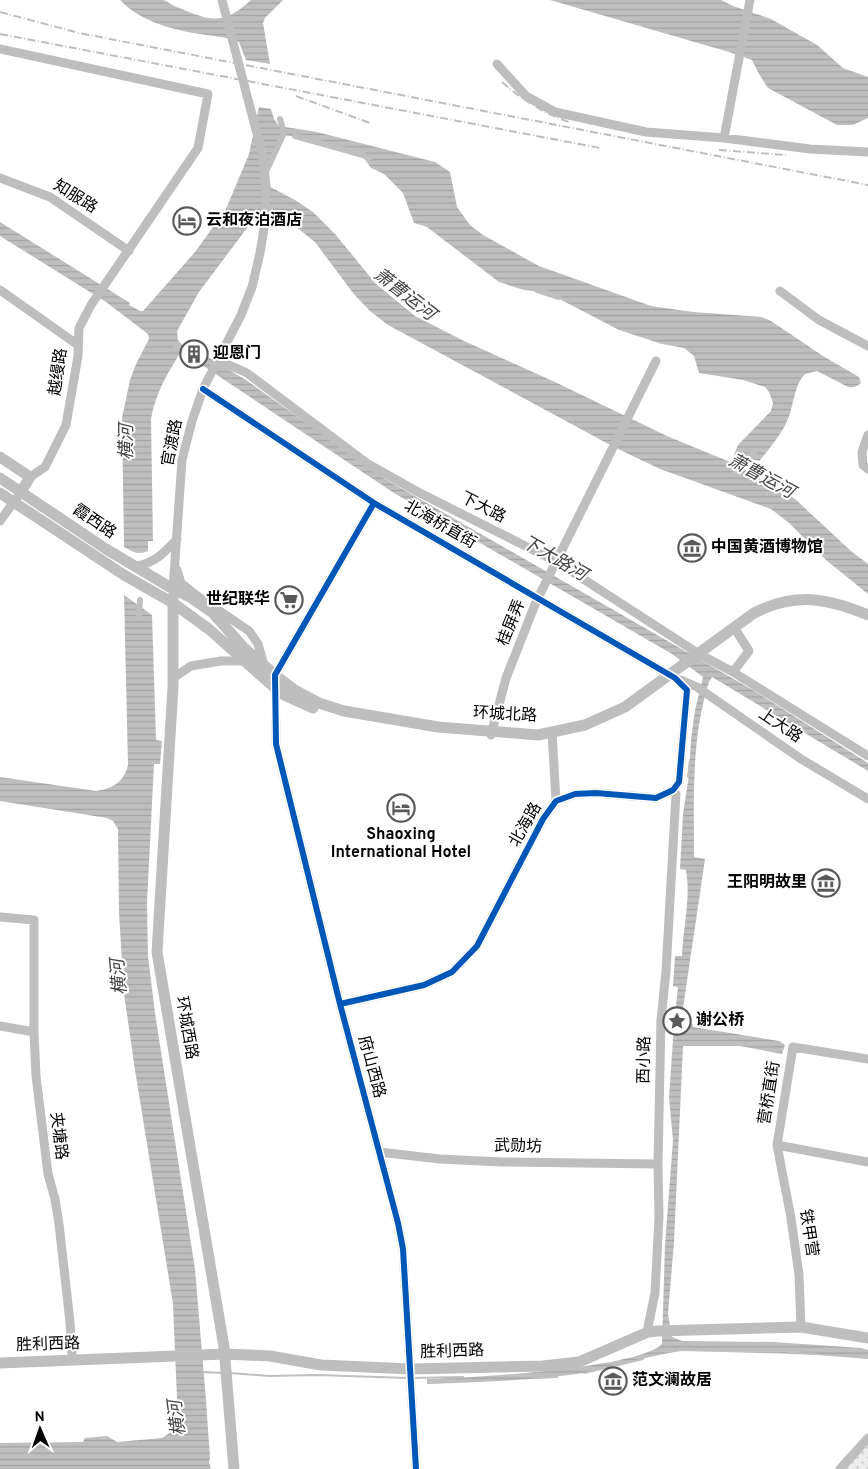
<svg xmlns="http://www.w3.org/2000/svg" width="868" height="1469" viewBox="0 0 868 1469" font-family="Overpass,'Noto Sans SC',sans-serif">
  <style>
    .park { fill: url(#park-dots) }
    .water { fill: url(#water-rules); fill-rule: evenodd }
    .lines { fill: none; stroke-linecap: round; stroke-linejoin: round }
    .stream { stroke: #bfbfbf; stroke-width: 2 }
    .canal { stroke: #bfbfbf; stroke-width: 6 }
    .minor { stroke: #bebebe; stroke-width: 9 }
    .major { stroke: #bebebe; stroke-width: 11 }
    .rail { stroke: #bebebe; stroke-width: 2; stroke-dasharray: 8 2.5 1 2.5; stroke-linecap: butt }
    .cycleway-casing { stroke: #fff; stroke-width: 9 }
    .cycleway { stroke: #0057b8; stroke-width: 6 }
    .labels { text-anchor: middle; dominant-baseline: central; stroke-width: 4; stroke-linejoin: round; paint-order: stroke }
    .street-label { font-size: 16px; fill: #000; stroke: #fff }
    .poi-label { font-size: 16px; font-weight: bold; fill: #000; stroke: #fff; text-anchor: start }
    .water-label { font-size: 18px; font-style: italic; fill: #444; stroke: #fff }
  </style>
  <defs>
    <pattern id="park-dots" width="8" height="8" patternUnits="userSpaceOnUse" patternTransform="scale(1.25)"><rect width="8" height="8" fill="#ececec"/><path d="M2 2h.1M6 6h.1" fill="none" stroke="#c9c9c9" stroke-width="1.8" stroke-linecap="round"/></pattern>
    <pattern id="water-rules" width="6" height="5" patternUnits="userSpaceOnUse" patternTransform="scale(1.25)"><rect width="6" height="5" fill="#bfbfbf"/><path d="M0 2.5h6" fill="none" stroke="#a2a2a2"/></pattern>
  </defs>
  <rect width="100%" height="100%" fill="#fff"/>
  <path class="park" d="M868 1442V1469H845Z"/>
  <path class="water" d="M120 0C130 0 154 0 163 0 167 1 172 5 177 7 210 21 223 26 251 0H283L265 18 263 23 270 64 246 60 239 42C225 36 209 36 193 33 167 28 139 20 120 0Z
    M550 0H721L733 6 771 19 817 45 843 68 868 77V118L853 125H837L768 88 759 74 752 60 729 52Z
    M259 107 271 109 274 119 279 126 317 132 435 162 450 172 457 207 470 225 483 235 539 266 651 306 693 312 762 317 771 321 823 356 859 377 861 383C856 387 854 388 848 387L817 371 805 374C794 385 794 405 788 419 783 432 768 451 759 461L748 458 740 467 795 499 852 552 868 564V594L826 560 789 523 771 509 660 469 614 447 388 325 370 311 353 293 315 242 285 218 276 214H268L261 215 253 220 199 292 177 331 178 340 184 347C170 369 155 393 151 419L153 541H148V551C138 555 133 552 124 547L122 418 130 380 136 364 149 339 148 334 106 302 0 236V222L130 303 129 305 140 311H143L195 252 226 209 249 154ZM281 135 299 137 353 149 361 154 371 168 384 174 403 193 414 223 427 227 499 282 524 290 546 292 619 330 662 344 684 348 694 356 699 373 743 380 765 387 769 392 773 403 771 411 738 445 732 460 730 462 667 436 557 383 464 341 415 316 376 284 335 234 313 212 295 200 263 183 261 180 262 175Z
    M201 353 246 380 385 479 753 690 868 763V771L712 677 709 682C691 738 694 799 694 857L705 859 681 1022 693 1024V1027L779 1041 785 1045 782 1054 740 1046H683L674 1242 668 1314 672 1337 682 1341 774 1342 861 1348 868 1350V1359L805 1354 681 1351C648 1355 616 1368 584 1373 532 1381 479 1382 427 1384V1379C467 1378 637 1369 662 1344L665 1245 673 1140 669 1098 674 1025 678 987 673 986 675 956H682C683 927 691 898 686 870L680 869 683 814 689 775 691 740 695 710 703 677 672 654 394 493 196 361Z
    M124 595 152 615 156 740 162 741 160 764H154L147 903 148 956 155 1013 195 1269 206 1400 210 1458 209 1462 211 1469H0V1443L83 1442 85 1438 107 1436 117 1442 162 1438 171 1432 178 1422 173 1304 135 1070 124 994 119 913 118 829 113 821 107 818 0 801V777L96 791C112 789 124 782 128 765Z"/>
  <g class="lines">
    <path class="stream" d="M688 777 690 760
      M790 1353 816 1354
      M203 1372 223 1373
      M230 1373 269 1376 317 1375 408 1378
      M584 1373 643 1359
      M412 1378 463 1377
      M535 1378 557 1377"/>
    <path class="canal" d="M295 136 363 155 369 158
      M265 174 284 133 280 119
      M537 290 558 297
      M176 347 200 360
      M735 474 754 453
      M139 614 140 600"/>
    <path class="minor" d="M0 49 208 94 198 148 91 305 79 328 78 356 66 425 45 467 30 477
      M497 64 526 96 555 112 646 132 724 138 810 149 868 152
      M724 138 750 0
      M0 178 50 197 129 251
      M0 290 78 345
      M780 291 819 320 868 346
      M218 360 247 373 368 464 418 492 557 562 699 654 733 672 868 756
      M203 389 374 503 675 678 687 690 679 782 673 790 656 798 596 793 575 794 556 801 543 819 477 946 452 972 424 985 340 1004
      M868 435 862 452 863 465 868 469
      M374 503 275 675 276 744 340 1004 398 1223 403 1249 416 1469
      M0 521 21 492
      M136 566C155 563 164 553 177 539
      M177 570 181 583 196 595 249 631 258 644 264 665
      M173 589 182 460 192 421 203 389 241 315 252 287 260 253 265 222 266 185 262 153 222 0
      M733 672 749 651 737 632
      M173 678 191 666 221 661H244
      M681 680 697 687 801 759 868 799
      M552 732 556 801
      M491 735 506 678 536 602 656 361
      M0 917 34 920V1032L36 1076 48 1174 55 1199 59 1224 70 1322 72 1354
      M0 1026 34 1032
      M777 1145 868 1162
      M379 1152 440 1159 502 1162 658 1164
      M801 1327 799 1275 791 1218 777 1145 793 1047 868 1059
      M648 1332V1327L655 1293 659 1217 658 1164 661 1020 666 971 676 794 673 790
      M840 1469 868 1438"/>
    <path class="major" d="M0 457 30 477 21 492
      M0 478 106 549 173 589 190 597 213 613 243 647 275 675 296 691 319 703 344 711 438 727 538 735 585 725 625 707 754 613C796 592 827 598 868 615
      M0 493 124 575 173 603 210 630 275 688 284 695 313 708
      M173 597V687L157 952 224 1347 234 1469
      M0 1363 225 1354 270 1356 321 1365 411 1369 543 1366 579 1362 648 1332 657 1331 801 1327 868 1338"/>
    <path class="rail" d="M0 12 79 33 868 185
      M0 34 600 148
      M502 82C521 99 543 113 569 122
      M296 96 370 123
      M719 150 786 155"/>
    <g class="cycleway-casing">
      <path id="cycleway" d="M203 389 374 503 675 678 687 690 679 782 673 790 656 798 596 793 575 794 556 801 543 819 477 946 452 972 424 985 340 1004
        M374 503 275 675 276 744 340 1004 398 1223 403 1249 416 1469"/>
    </g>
    <use href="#cycleway" class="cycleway"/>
  </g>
  <defs>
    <g id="hotel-ring" transform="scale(1.4375)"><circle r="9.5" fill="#fff" stroke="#595959" stroke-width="1.5"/><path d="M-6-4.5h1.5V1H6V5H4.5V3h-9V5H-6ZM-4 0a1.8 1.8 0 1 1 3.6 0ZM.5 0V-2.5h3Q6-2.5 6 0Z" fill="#595959"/></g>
    <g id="building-ring" transform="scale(1.4375)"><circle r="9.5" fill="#fff" stroke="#595959" stroke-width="1.5"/><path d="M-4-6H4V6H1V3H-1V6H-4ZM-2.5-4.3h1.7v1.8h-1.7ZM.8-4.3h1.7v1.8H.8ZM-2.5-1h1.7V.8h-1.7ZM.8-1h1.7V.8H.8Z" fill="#595959"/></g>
    <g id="museum-ring" transform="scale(1.4375)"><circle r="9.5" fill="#fff" stroke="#595959" stroke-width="1.5"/><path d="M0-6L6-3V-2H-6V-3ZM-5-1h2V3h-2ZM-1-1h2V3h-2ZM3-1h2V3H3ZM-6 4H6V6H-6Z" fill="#595959"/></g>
    <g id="supermarket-ring" transform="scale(1.4375)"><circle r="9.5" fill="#fff" stroke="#595959" stroke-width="1.5"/><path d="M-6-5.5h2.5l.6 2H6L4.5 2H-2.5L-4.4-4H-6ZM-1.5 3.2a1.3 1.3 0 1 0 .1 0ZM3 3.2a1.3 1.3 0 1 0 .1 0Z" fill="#595959"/></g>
    <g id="sight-ring" transform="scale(1.4375)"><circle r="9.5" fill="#fff" stroke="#595959" stroke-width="1.5"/><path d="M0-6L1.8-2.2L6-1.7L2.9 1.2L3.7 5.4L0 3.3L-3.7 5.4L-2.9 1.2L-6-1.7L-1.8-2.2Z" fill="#595959"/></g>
  </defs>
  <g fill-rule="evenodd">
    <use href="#hotel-ring" x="187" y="221"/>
    <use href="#building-ring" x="194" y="354"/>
    <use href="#museum-ring" x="692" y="548"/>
    <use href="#supermarket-ring" x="289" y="600"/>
    <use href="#hotel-ring" x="401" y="808"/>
    <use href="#museum-ring" x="826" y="883"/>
    <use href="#sight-ring" x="677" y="1021"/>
    <use href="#museum-ring" x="613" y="1381"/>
  </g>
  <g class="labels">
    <g class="street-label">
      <text transform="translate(75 197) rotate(32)">知服路</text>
      <text transform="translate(59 372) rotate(-82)">越缦路</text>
      <text transform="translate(173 443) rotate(-79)">官渡路</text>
      <text transform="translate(483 508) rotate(27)">下大路</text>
      <text transform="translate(94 522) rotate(34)">霞西路</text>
      <text transform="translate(440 525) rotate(30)">北海桥直街</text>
      <text transform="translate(512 623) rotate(-68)">桂屏弄</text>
      <text transform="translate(505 715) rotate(3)">环城北路</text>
      <text transform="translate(780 726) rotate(34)">上大路</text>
      <text transform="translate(526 825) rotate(-60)">北海路</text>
      <text transform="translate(186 1028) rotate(80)">环城西路</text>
      <text transform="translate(645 1060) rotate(-89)">西小路</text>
      <text transform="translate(371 1067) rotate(75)">府山西路</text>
      <text transform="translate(770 1093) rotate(-81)">营桥直街</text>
      <text transform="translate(58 1136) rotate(83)">夹塘路</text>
      <text transform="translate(518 1147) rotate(1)">武勋坊</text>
      <text transform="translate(808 1233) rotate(81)">铁甲营</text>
      <text transform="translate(48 1345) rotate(-2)">胜利西路</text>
      <text transform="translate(452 1352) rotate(-2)">胜利西路</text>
    </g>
    <g class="poi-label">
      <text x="206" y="221">云和夜泊酒店</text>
      <text x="213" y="354">迎恩门</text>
      <text x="711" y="548">中国黄酒博物馆</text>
      <text x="270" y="600" text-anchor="end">世纪联华</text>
      <text x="401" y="835" text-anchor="middle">Shaoxing<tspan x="401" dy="18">International Hotel</tspan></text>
      <text x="807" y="883" text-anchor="end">王阳明故里</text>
      <text x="696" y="1021">谢公桥</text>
      <text x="632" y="1381">范文澜故居</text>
    </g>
    <g class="water-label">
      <text transform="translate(404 295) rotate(38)">萧曹运河</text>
      <text transform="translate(127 442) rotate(-90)">横河</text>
      <text transform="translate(761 477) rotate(29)">萧曹运河</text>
      <text transform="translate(554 559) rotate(30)">下大路河</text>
      <text transform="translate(120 977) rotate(-95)">横河</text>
      <text transform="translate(178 1418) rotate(-97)">横河</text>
    </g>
  </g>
  <g transform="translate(40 1429) rotate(358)" stroke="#ffffff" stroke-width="4" paint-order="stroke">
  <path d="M0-4L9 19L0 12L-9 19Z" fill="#000000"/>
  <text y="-8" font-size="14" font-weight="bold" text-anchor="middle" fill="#000000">N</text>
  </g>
</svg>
